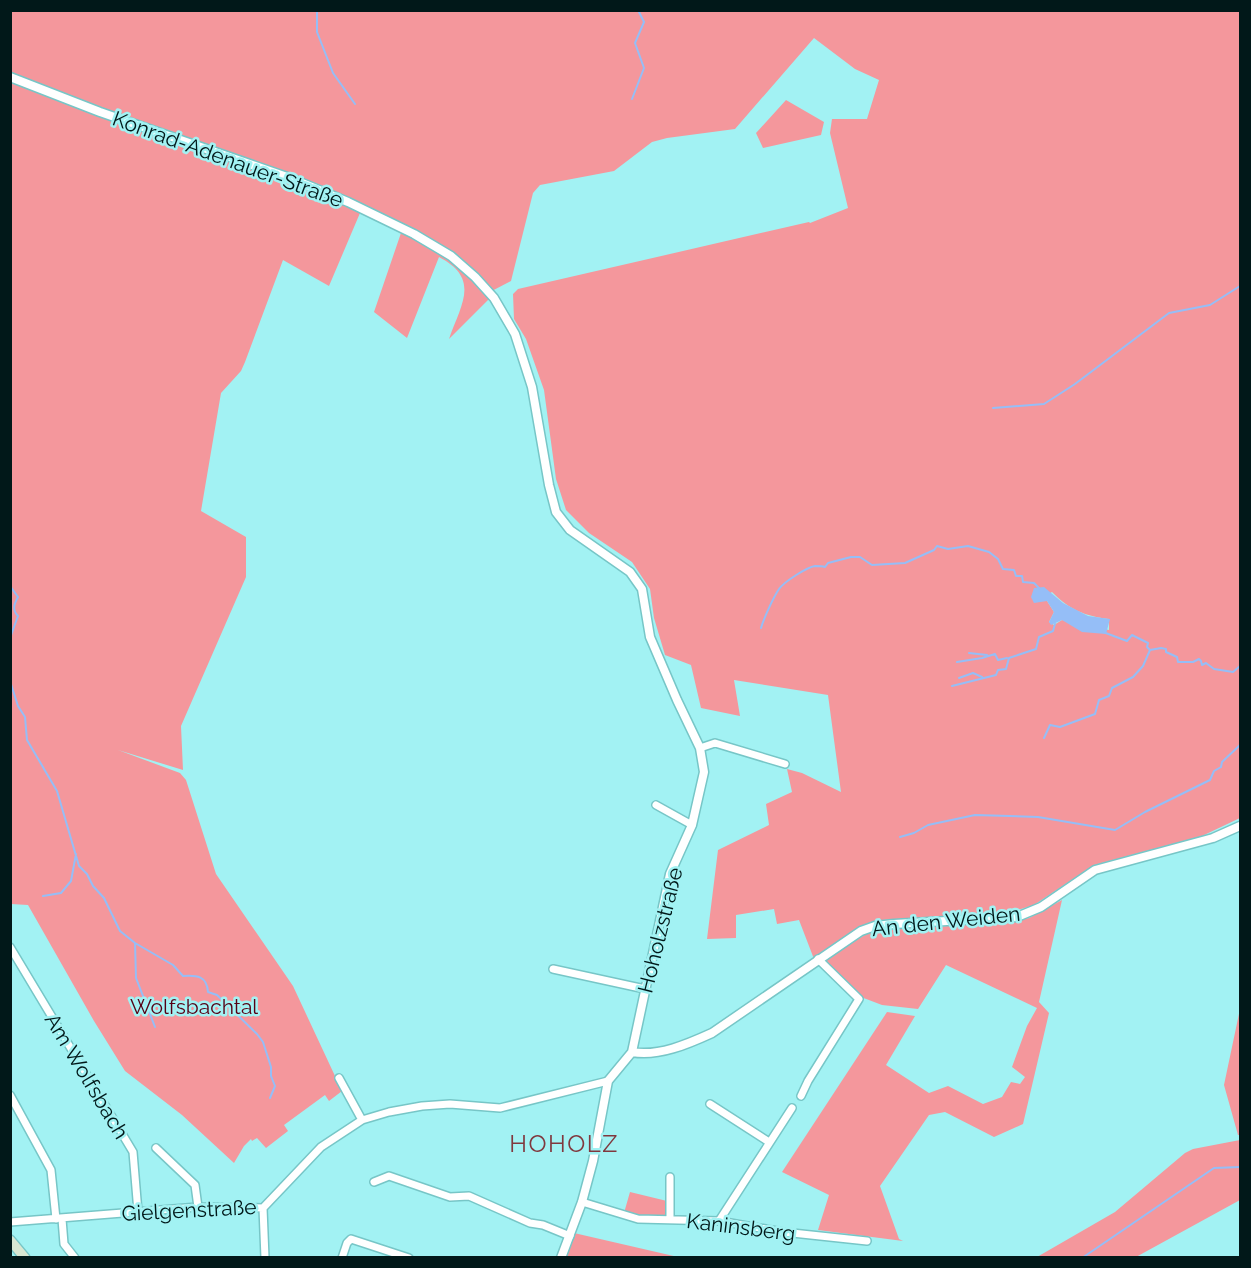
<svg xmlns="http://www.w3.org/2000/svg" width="1251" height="1268" viewBox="0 0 1251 1268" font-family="Raleway,sans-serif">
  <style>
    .green { fill: #f4979c; fill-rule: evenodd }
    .water { fill: #95bef7 }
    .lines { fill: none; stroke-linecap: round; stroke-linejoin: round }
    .stream { stroke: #95bef7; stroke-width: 2 }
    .minor-casing { stroke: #77c6c7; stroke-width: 10 }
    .tertiary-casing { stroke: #77c6c7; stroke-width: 11 }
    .secondary-casing { stroke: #77c6c7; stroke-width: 12 }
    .minor { stroke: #fff; stroke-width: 7 }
    .tertiary { stroke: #fff; stroke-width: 8 }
    .secondary { stroke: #d9e7d3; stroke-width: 9 }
    .labels { text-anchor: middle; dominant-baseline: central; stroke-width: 5; stroke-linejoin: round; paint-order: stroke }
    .street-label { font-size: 21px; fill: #011819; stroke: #a2f2f3 }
    .park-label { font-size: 21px; fill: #560014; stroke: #a2f2f3 }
    .quarter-label { font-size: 24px; letter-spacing: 1.5px; fill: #80383e; stroke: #a2f2f3 }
  </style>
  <rect width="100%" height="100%" fill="#a2f2f3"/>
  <path class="green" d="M11 11H1240V818L1202 836 1094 865 1034 905 1011 912 882 920 859 928 814 959 799 920 777 924 774 909 736 915V938L707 939 718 850 769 825 766 804 792 792 787 769 802 773 841 792 828 695 734 680 740 716 701 708 691 665 665 655 654 618 650 589 632 562 589 533 566 510 556 479 544 390 526 339 514 319 513 294 518 289 809 222 810 223 848 208 830 133 832 119H867L879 80 855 69 814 38 735 129 667 138 652 142 614 171 540 185 533 193 511 281 486 294 489 299 449 339C461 304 481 279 439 257L407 338 374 312 401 233 360 213 329 286 283 260 245 362 241 371 221 393 201 511 246 537V577L181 726 183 770 118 750 180 773 186 780 216 874 293 986 342 1091 329 1101 325 1095 284 1125 288 1131 266 1148 257 1138 252 1141 251 1139 244 1146 234 1163 182 1115 125 1071 94 1021 28 905 11 904ZM1052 592C1070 610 1085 616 1109 619V630L1062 620 1054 625 1049 622 1054 612 1047 601H1038Z
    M786 100 824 122 821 135 763 148 756 133Z
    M1062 900 1039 1002 1049 1013 1023 1124 994 1137 945 1112 929 1115 880 1186 899 1239 903 1241 818 1230 829 1195 782 1172 887 1012 915 1016 886 1065 929 1093 948 1086 983 1104 1002 1097 1011 1082 1020 1084 1025 1077 1012 1067 1027 1026 1037 1008 946 965 918 1009 882 1005 861 997 827 964 826 959 871 931 1011 922 1029 918Z
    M1240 1009V1135H1238L1224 1085Z
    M1240 1140V1200L1136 1257H1037L1115 1212 1185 1153 1193 1149Z
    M630 1192 667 1201V1216L649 1217 624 1213Z
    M574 1233 678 1257 563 1258Z"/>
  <path class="water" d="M1044 587 1063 603 1088 616 1110 619 1106 634 1082 632 1062 620 1051 625 1049 622 1054 612 1047 601 1034 603 1031 597 1034 588Z"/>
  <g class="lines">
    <path class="stream" d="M317 10V32L333 73 355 104
      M632 99 644 68 635 43 644 22 638 10
      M993 408 1044 404 1075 384 1169 313 1210 305 1240 286
      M10 586 18 597C14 604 12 610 18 616L10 638
      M761 628C764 618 773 598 779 589 784 582 807 567 815 566 818 566 822 566 825 567L828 563 851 557H860L872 565 905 563 934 550 937 546 948 549 968 546 989 552 998 559 1003 569 1014 570 1016 576H1022L1023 582 1034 583 1040 589
      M1103 632 1127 641 1132 635 1148 643 1147 647 1150 650 1161 648 1166 649V652L1177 657 1178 662H1193L1199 659 1201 661 1202 665 1206 663 1214 669 1233 672 1240 666
      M969 653 987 655
      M957 662 982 658 995 654 998 660 1007 658
      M959 678 973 673 982 677
      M10 681 18 706 25 717 27 740 57 791 79 866 87 874 93 886 104 898 120 931 135 943 173 965 183 976C197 975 207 976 208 992L217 995 257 1034 263 1042 271 1067V1076L275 1086 270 1098
      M952 686 996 675 998 670 1006 669 1009 658 1036 649 1039 637 1053 631 1055 624
      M1044 738 1050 725 1060 727 1095 714 1099 700 1109 696 1112 688 1133 677 1143 666 1150 650
      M900 837 914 833 928 825 975 815 1038 817 1115 830 1145 812 1210 780 1214 771 1221 767 1222 762 1240 745
      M43 896 61 893 71 881 76 854
      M135 943 136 978 155 1027
      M1082 1258 1214 1168 1240 1167"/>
    <g class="minor-casing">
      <path id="minor" d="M700 748 715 743 785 764
        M656 805 692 825
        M10 947 133 1152 138 1212
        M553 969 645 989
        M339 1078 362 1120
        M10 1095 51 1170 56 1219
        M801 1096 808 1081 859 999 818 959
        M710 1104 769 1142
        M156 1148 195 1185 198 1207
        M374 1182 389 1176 450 1197 469 1196 530 1223 543 1225 570 1236
        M582 1202 638 1219 719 1221 783 1232 867 1241
        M263 1208 265 1258
        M62 1219 64 1244 75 1258
        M670 1220V1177
        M719 1221 792 1108
        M10 1222 198 1207 263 1208 321 1147 362 1120 389 1112 422 1106 450 1104 500 1108 608 1081
        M342 1258 347 1243 351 1239 409 1258"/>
    </g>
    <g class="tertiary-casing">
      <path id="tertiary" d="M10 77 100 112 290 178 348 202 414 234 451 256 475 277 494 298 515 334 532 387 549 485 556 512 570 530 630 572 642 589 650 637 677 700 700 748 704 772 692 825 670 874 632 1052 608 1081 593 1161 582 1202 561 1258
        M632 1052C658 1057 688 1044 712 1033L861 931 875 926 894 924 1017 917 1041 907 1095 870 1213 838 1240 826"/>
    </g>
    <g class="secondary-casing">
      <path id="secondary" d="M10 1240 25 1258"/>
    </g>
    <use href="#minor" class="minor"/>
    <use href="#tertiary" class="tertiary"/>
    <use href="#secondary" class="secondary"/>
  </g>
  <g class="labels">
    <g class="street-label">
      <text transform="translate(228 159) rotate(20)">Konrad-Adenauer-Straße</text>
      <text transform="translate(946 921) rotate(-6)">An den Weiden</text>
      <text transform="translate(660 930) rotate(-76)">Hoholzstraße</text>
      <text transform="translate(87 1076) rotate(59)">Am Wolfsbach</text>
      <text transform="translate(189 1210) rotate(-3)">Gielgenstraße</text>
      <text transform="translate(741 1227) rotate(7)">Kaninsberg</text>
    </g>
    <g class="park-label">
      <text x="194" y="1006">Wolfsbachtal</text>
    </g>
    <g class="quarter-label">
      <text x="564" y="1143">HOHOLZ</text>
    </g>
  </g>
  <rect width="1251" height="1268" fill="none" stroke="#011819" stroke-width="24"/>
</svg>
